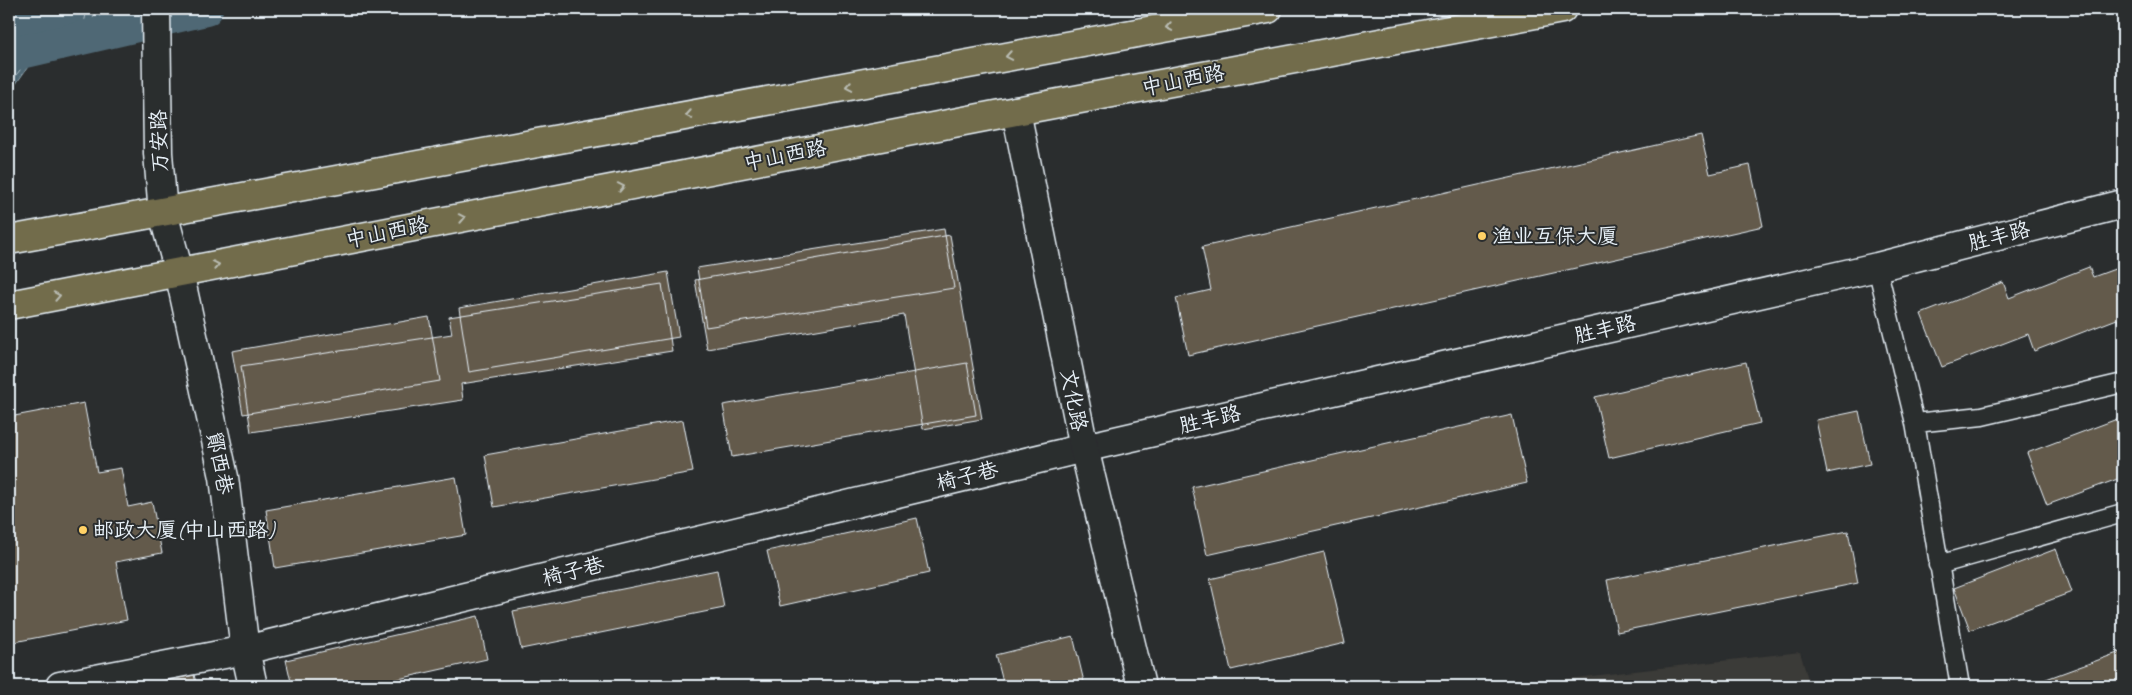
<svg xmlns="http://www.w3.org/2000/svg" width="2132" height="695" viewBox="0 0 2132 695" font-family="Caveat,'LXGW WenKai TC',sans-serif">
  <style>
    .built { fill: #3b3a37 }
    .water { fill: #4f6874; stroke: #8c9fa9 }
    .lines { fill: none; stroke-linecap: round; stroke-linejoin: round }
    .shore { stroke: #abbac3; stroke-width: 1 }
    .canal { stroke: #4f6874; stroke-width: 34 }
    .building { fill: #645a4b; stroke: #e8f1f8 }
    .service-casing { stroke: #e8f1f8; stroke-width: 21 }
    .minor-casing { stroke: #e8f1f8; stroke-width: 31 }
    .tertiary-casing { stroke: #e8f1f8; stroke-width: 31 }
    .primary-casing { stroke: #e8f1f8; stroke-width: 31 }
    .service { stroke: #2a2d2e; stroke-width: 18 }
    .minor { stroke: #2a2d2e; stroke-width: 28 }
    .tertiary { stroke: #2a2d2e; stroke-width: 28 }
    .primary { stroke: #726c4b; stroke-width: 28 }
    .oneway { stroke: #b9bcb3 }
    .poi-dot { fill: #ffd166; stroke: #2a2d2e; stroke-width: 2 }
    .labels { text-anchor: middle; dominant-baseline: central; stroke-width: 4; stroke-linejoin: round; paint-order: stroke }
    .street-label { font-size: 21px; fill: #e8f1f8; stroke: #2a2d2e }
    .poi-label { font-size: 21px; fill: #e8f1f8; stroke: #2a2d2e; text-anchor: start }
  </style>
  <rect width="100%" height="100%" fill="#2a2d2e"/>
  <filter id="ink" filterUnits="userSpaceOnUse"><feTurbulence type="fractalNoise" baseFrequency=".02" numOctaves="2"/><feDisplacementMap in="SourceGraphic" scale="10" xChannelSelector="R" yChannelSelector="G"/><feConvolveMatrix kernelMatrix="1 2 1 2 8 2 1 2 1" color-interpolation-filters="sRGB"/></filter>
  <g filter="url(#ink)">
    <path class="built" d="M1800 652 1810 686H1506Z"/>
    <path class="water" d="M9 9H130L104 15 100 49 30 64 13 88 9 89Z"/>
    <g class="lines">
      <path class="shore" d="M9 61 16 52 24 47 82 34 87 9
        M9 74 25 54 89 40 95 9
        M9 84 28 60 95 45 100 14 109 9"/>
      <path class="canal" d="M9 55 206 9"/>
    </g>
    <path class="building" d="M1701 135 1710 174 1750 165 1763 226 1188 355 1176 298 1211 290 1202 247Z
      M944 229 954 288 706 327 697 268Z
      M950 235 982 419 923 429 904 315 707 349 695 280Z
      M2123 266V332L2117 319 2034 351 2028 334 1942 367 1921 314 2003 282 2009 298 2089 267 2093 277Z
      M668 272 679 337 469 372 459 308Z
      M662 284 672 351 461 384 463 400 251 432 241 366 452 334 449 317Z
      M429 317 440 381 243 414 232 351Z
      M1746 362 1760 423 1609 458 1595 397Z
      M967 363 976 415 732 457 723 405Z
      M84 403 97 472 121 468 128 507 152 502 162 553 116 562 127 620 9 643V417Z
      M1859 411 1870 464 1827 473 1816 420Z
      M1512 415 1527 483 1207 555 1192 487Z
      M2117 419 2120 428 2123 427V477L2047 505 2027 453Z
      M683 420 693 472 494 507 485 455Z
      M456 477 466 535 275 568 266 510Z
      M917 518 929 573 780 606 767 551Z
      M1848 531 1858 583 1617 632 1607 580Z
      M2056 549 2072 592 1970 630 1954 588Z
      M1324 552 1345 643 1231 670 1210 579Z
      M717 570 724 608 521 649 513 611Z
      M478 616 487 659 367 686H292L286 660Z
      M1073 636 1085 686H1004L996 655Z
      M2123 651V686H2027Z
      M194 675 197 686H137Z
      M1914 680 1915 686H1888Z"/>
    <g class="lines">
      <g class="service-casing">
        <path id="service" d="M1877 267 1915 423 1960 686
          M1915 423 1982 416 2123 383
          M1938 565 2123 513"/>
      </g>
      <g class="minor-casing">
        <path id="minor" d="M156 9 158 153 163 213 179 272 224 477 245 650 253 686
          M60 686 245 650 1084 448 1877 267 2123 204"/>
      </g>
      <g class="tertiary-casing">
        <path id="tertiary" d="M1016 111 1084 448 1141 686"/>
      </g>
      <g class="primary-casing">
        <path id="primary" d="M9 240 1268 9
          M9 305 1016 111 1562 9"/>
      </g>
      <use href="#service" class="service"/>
      <use href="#minor" class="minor"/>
      <use href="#tertiary" class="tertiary"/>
      <use href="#primary" class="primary"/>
    </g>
    <defs><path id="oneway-chevron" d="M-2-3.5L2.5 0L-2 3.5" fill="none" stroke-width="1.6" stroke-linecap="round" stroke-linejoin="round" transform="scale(1.25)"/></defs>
    <g class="oneway">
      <use href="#oneway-chevron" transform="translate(1169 27) rotate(170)"/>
      <use href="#oneway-chevron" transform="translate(1009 56) rotate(170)"/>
      <use href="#oneway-chevron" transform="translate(849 86) rotate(170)"/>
      <use href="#oneway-chevron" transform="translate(689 115) rotate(170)"/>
      <use href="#oneway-chevron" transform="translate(621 187) rotate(-11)"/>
      <use href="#oneway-chevron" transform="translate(462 218) rotate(-11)"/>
      <use href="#oneway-chevron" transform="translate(216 265) rotate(-11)"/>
      <use href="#oneway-chevron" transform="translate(57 296) rotate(-11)"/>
    </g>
  </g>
  <g class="poi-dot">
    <circle cx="1482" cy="236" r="5"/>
    <circle cx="83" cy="530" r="5"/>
  </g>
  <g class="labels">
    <g class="street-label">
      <text transform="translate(1183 80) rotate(-11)">中山西路</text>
      <text transform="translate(159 141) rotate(-92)">万安路</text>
      <text transform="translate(785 155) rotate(-11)">中山西路</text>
      <text transform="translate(387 232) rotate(-11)">中山西路</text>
      <text transform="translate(1999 236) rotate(-14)">胜丰路</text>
      <text transform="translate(1605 329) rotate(-13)">胜丰路</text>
      <text transform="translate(1074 400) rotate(79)">文化路</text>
      <text transform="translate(1210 419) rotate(-13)">胜丰路</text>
      <text transform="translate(220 463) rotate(79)">鄮西巷</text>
      <text transform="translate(967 476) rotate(-14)">椅子巷</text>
      <text transform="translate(573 571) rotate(-14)">椅子巷</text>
    </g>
    <g class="poi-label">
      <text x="1492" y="236">渔业互保大厦</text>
      <text x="93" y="530">邮政大厦(中山西路)</text>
    </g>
  </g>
  <rect width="2132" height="695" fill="none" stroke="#2a2d2e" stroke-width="30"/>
  <rect x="15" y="15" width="2102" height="665" fill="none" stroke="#e8f1f8" stroke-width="2" filter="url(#ink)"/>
</svg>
